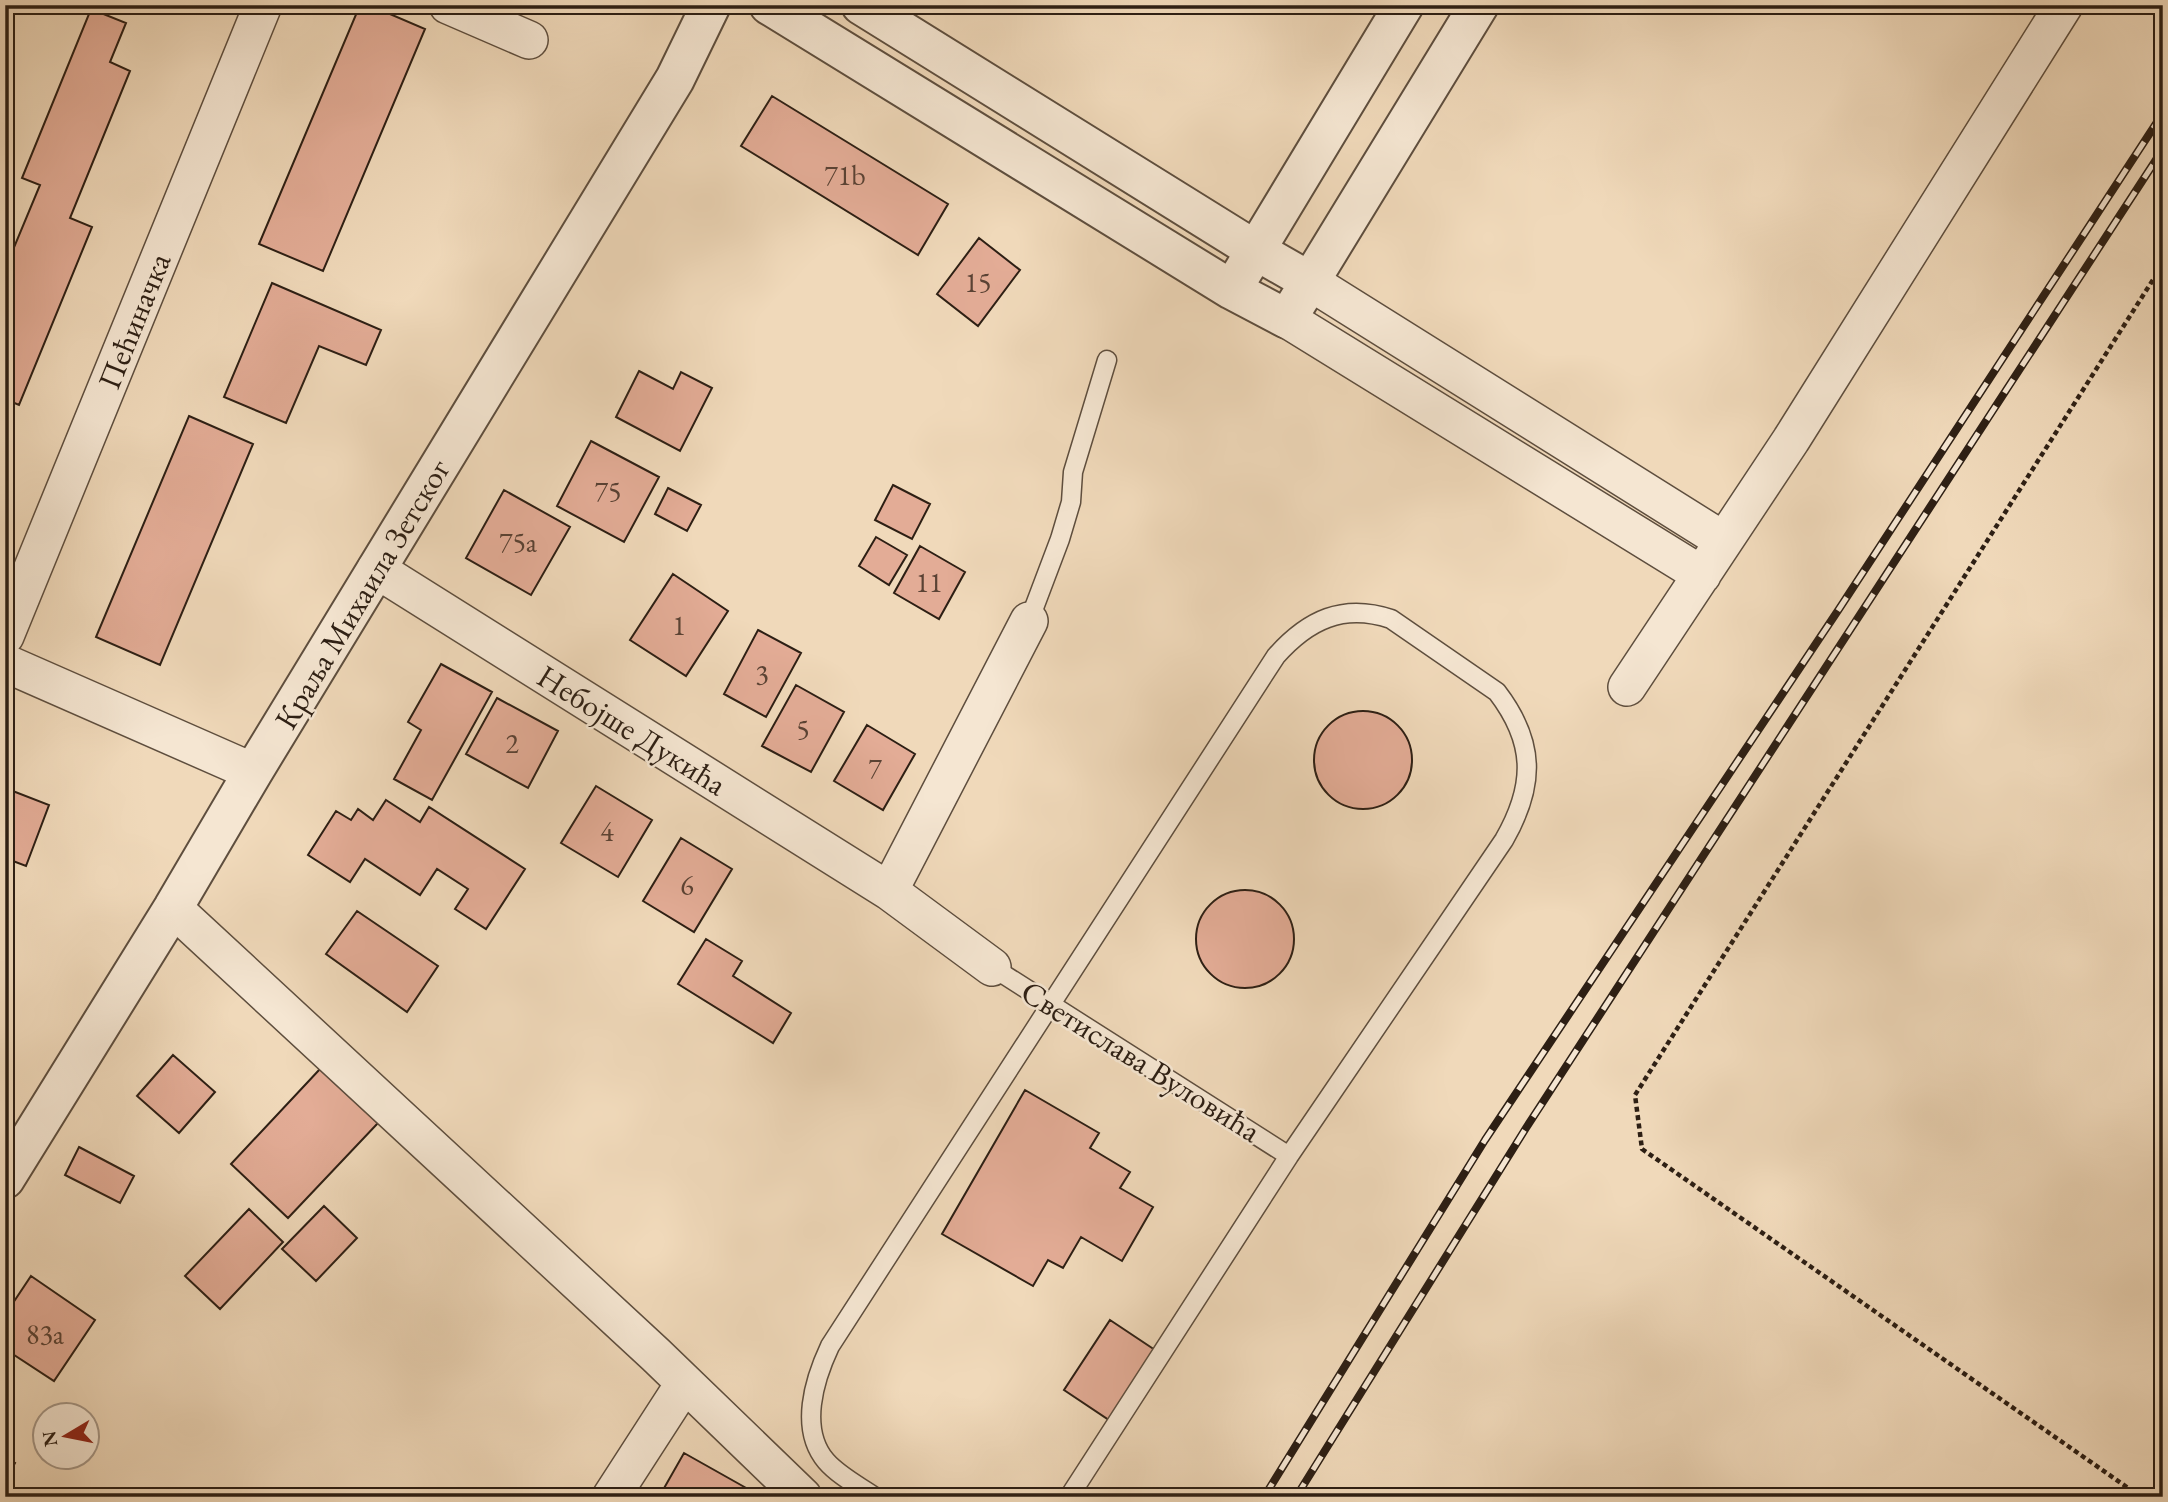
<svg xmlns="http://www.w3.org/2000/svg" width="2168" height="1502" viewBox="0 0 2168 1502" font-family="'EB Garamond',serif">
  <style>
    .building { fill: #e3ac96; stroke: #2d1f14; stroke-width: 2 }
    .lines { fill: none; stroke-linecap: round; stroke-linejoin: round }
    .service-casing { stroke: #5e4e3e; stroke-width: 21 }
    .minor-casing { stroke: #5e4e3e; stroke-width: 40 }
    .tertiary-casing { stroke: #5e4e3e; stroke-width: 42 }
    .path { stroke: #2d1f14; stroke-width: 4.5; stroke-dasharray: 5 3.5; stroke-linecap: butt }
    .service { stroke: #f5e6d2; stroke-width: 18 }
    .minor { stroke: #f5e6d2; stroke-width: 37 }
    .tertiary { stroke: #f5e6d2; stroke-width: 38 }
    .rail-casing { stroke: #2d1f14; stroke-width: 8 }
    .rail { stroke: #f5e6d2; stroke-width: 5; stroke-dasharray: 16; stroke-linecap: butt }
    .labels { text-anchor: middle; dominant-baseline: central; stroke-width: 5; stroke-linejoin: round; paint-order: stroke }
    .number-label { font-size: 28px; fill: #5a4234 }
    .street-label { font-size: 32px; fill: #2d1f14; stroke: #f5e6d2 }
  </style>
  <rect width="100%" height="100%" fill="#f0d9ba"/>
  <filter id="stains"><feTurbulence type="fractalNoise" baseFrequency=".00286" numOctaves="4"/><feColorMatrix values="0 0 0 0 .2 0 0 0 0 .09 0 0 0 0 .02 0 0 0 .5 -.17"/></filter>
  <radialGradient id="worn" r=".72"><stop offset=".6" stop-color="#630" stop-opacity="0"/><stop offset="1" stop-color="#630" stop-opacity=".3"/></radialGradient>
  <path class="building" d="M360 5H369L425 29 323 271 259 244Z
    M91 9 126 23 110 62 130 71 70 218 92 227 19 405 5 399V269L40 185 22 178Z
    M772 96 948 204 918 255 741 146Z
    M979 238 1020 270 978 326 937 294Z
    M272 283 381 330 366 365 319 346 286 423 224 397Z
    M639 371 673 389 681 372 712 388 680 451 616 417Z
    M189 416 253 444 160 665 96 637Z
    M591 441 659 477 624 542 557 506Z
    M893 485 930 504 912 539 875 520Z
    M668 488 701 505 687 531 655 514Z
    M504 490 570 527 531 595 466 558Z
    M876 537 907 555 889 585 859 566Z
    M920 546 965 572 939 619 894 593Z
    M673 574 728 611 686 676 630 640Z
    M758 630 801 653 766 717 724 694Z
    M441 664 492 692 432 800 394 779 421 730 408 722Z
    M796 685 844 712 811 772 762 746Z
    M497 698 558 731 528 788 466 754Z
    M1314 760a49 49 0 1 1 98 0a49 49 0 1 1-98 0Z
    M867 725 915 754 883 810 834 781Z
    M596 786 652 820 618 877 561 843Z
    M5 788 49 805 26 866 5 858Z
    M386 800 420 822 429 807 525 869 486 929 455 909 468 889 437 869 420 895 365 859 350 882 308 855 336 811 351 820 358 809 373 820Z
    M681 838 732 869 694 932 643 901Z
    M1196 939a49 49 0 1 1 98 0a49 49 0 1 1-98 0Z
    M357 911 438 966 407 1012 326 954Z
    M706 939 742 961 733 976 791 1013 773 1043 678 984Z
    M173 1055 215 1092 179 1133 137 1096Z
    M320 1069 378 1123 288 1218 231 1164Z
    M1025 1090 1099 1133 1090 1148 1130 1172 1120 1188 1153 1207 1122 1261 1081 1237 1063 1268 1048 1260 1033 1286 942 1234Z
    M79 1147 134 1176 120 1203 65 1175Z
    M324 1206 357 1238 316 1281 282 1249Z
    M249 1209 283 1242 220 1309 185 1276Z
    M31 1276 95 1320 54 1381 5 1349V1315Z
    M1110 1320 1155 1350 1109 1420 1064 1390Z
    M684 1453 748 1489 743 1497H659Z
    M5 1458 15 1463 5 1482Z"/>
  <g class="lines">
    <g class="service-casing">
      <path id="service" d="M1029 621 1060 539 1071 502 1073 472 1107 360
        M992 967 1289 1156
        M875 1497C859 1486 839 1476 826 1461 799 1429 814 1380 830 1346L1276 656C1308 620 1343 603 1391 619L1497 692C1536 743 1535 786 1504 840L1289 1156 1069 1497"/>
    </g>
    <g class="minor-casing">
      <path id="minor" d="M448 5 529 40
        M1309 281 1724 541
        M1287 319 1702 575
        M376 569 889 891 992 967
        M5 636 263 5
        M5 663 253 772
        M1627 687 1791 440 2064 5
        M889 891 1029 621
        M173 908 656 1355 803 1497
        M611 1497 684 1384"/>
    </g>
    <g class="tertiary-casing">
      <path id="tertiary" d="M769 5 1232 290 1287 319 1479 5
        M861 5 1255 250 1309 281
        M1242 273 1404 5
        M5 1179 173 908 253 772 675 79 711 5"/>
    </g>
    <path class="path" d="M2141 1497 1642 1149 1635 1095 2163 264"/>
    <use href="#service" class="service"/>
    <use href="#minor" class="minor"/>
    <use href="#tertiary" class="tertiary"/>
    <g class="rail-casing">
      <path id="rail" d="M1264 1497 1485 1140 1839 609 2163 113
        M1296 1497 1526 1128 2163 149"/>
    </g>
    <use href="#rail" class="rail"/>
  </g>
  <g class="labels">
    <g class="number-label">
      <text x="845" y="175">71b</text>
      <text x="978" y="282">15</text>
      <text x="608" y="491">75</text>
      <text x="518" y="542">75a</text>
      <text x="929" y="582">11</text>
      <text x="679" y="625">1</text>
      <text x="762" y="674">3</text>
      <text x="803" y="729">5</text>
      <text x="512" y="743">2</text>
      <text x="875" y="768">7</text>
      <text x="607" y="831">4</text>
      <text x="687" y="885">6</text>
      <text x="45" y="1334">83a</text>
    </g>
    <g class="street-label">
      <text transform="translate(134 321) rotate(-68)">Пећиначка</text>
      <text transform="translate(362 594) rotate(-59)">Краља Михаила Зетског</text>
      <text transform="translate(632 730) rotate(32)">Небојше Дукића</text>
      <text transform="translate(1141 1061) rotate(32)">Светислава Вуловића</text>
    </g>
  </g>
  <rect width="2168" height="1502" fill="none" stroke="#f0d9ba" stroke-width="28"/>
  <rect x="7" y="7" width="2154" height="1488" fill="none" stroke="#2d1f14" stroke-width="3.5"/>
  <rect x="14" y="14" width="2140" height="1474" fill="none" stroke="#2d1f14" stroke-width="2"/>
  <g transform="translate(66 1436) rotate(260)"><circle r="33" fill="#f5e6d2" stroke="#a59686" stroke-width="2"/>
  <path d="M0-5L12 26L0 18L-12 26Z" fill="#8f2418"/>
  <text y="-10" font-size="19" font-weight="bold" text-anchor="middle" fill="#2d1f14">N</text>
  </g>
  <rect width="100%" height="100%" filter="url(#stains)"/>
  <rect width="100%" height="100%" fill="url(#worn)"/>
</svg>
